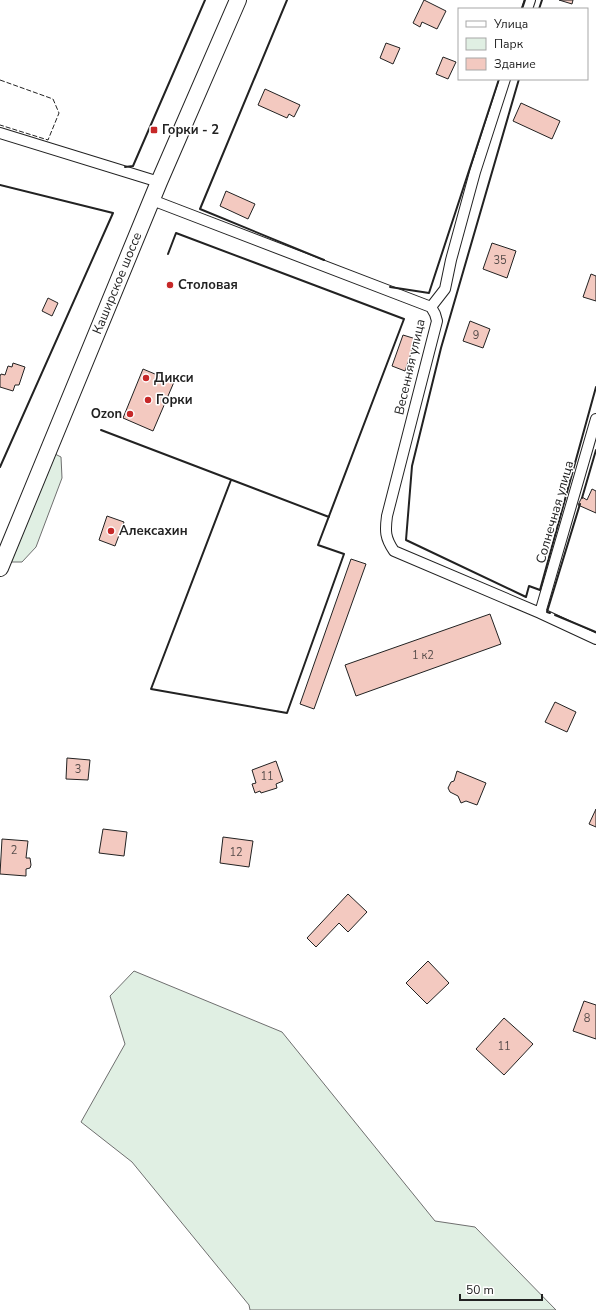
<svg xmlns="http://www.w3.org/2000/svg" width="596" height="1310" viewBox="0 0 596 1310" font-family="'Nunito Sans',sans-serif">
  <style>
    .green { fill: #e0efe3; stroke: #6f6f6f }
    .building { fill: #f3c9c0; stroke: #222 }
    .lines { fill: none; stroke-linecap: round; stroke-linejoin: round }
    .minor-casing { stroke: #222; stroke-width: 12 }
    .primary-casing { stroke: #222; stroke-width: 18 }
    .minor { stroke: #fff; stroke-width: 10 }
    .primary { stroke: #fff; stroke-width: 16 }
    .fence { stroke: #222; stroke-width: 1; stroke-dasharray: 5 2; stroke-linecap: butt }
    .wall { stroke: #222; stroke-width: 2 }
    .poi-dot { fill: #c62828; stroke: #fff; stroke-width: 1.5 }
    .labels { text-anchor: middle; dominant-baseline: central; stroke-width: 3; stroke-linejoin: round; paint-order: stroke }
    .number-label { font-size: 11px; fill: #564c4a }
    .poi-label { font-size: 13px; font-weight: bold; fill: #222; stroke: #fff; text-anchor: start }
    .street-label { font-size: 13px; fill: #222; stroke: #fff }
  </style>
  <rect width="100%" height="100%" fill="#fff"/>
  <path class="green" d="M55 454 61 457 62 478 36 547 22 562H11Z
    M134 971 282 1032 435 1221 475 1227 556 1310H250L249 1305 132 1162 81 1122 125 1044 110 996Z"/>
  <path class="building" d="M424 0 446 11 437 29 422 22 420 27 413 23Z
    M559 0H573L572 4Z
    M386 43 400 48 393 64 380 58Z
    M443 57 456 62 448 79 436 74Z
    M265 89 300 105 294 117 289 114 287 118 258 105Z
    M521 103 560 121 552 139 513 121Z
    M226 191 255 204 248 219 220 206Z
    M492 243 516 251 507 278 483 269Z
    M591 274 596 276V301L583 297Z
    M48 298 58 303 52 316 42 311Z
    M470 321 490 329 483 348 463 341Z
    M403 335 416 339 405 371 392 366Z
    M13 363 25 367 19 385H15L13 391 0 387V376L1 374 5 375 8 366 12 367Z
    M143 369 174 382 153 431 123 418Z
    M592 489 596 491V513L578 505 582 497 587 500Z
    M107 516 124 522 115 546 99 540Z
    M351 559 366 564 314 709 300 704Z
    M490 614 501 644 356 696 345 665Z
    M555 702 576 712 567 732 545 722Z
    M67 758 90 760 88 780 66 779Z
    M276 761 283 781 276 784 277 788 261 793 260 791 255 793 252 784 256 783 252 770Z
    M457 771 486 783 477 805 466 801 461 803 458 796 450 792 448 788 451 782 454 781Z
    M596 809V827L589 824Z
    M103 829 127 832 124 856 99 853Z
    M223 837 253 841 249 867 220 863Z
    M2 839 28 841 26 858H30L31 865 30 868 26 869V876L0 874Z
    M348 894 367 912 348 932 339 923 316 947 307 938Z
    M428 961 449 983 427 1004 406 983Z
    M584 1001 596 1005V1039L573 1031Z
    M504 1018 533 1044 504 1075 476 1049Z"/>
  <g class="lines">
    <g class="minor-casing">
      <path id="minor" d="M527 9 530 0
        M0 133 159 182
        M152 200 431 307
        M431 307 435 314 437 321 387 516C385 531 385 538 394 551L540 613 596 639
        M431 307 445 289 451 260 475 172 505 79
        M540 613 596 419"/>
    </g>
    <g class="primary-casing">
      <g id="primary">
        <path id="s1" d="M0 568 159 182 238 0"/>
      </g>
    </g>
    <use href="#minor" class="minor"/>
    <use href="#primary" class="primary"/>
    <path class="fence" d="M0 80 53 99 59 113 48 140 0 125"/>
    <path class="wall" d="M287 0 200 209 324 260
      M522 9 525 0
      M539 9 542 0
      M519 79 441 348 412 466 406 540 526 597 529 586 540 590 596 387
      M125 167 133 166 205 0
      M0 185 113 213 0 467
      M168 254 176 233 404 319 318 545 344 554 287 713 151 689 231 480
      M390 287 429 293 499 79
      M101 430 329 517
      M582 498 596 450
      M550 613 547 612 580 504
      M555 615 596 632"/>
  </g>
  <g class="poi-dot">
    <rect x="150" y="126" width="8" height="8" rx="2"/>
    <circle cx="170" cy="285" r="4"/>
    <circle cx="146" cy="378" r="4"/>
    <circle cx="148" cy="400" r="4"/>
    <circle cx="130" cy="414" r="4"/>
    <circle cx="111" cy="531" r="4"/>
  </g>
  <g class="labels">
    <g class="number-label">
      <text x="500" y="260">35</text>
      <text x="476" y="335">9</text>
      <text x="423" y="655">1 к2</text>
      <text x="78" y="769">3</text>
      <text x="267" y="776">11</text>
      <text x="14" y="850">2</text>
      <text x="236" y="852">12</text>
      <text x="587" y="1018">8</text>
      <text x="504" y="1046">11</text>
    </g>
    <g class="poi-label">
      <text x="162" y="130">Горки - 2</text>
      <text x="178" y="285">Столовая</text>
      <text x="154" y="378">Дикси</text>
      <text x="156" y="400">Горки</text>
      <text x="122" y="414" text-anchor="end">Ozon</text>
      <text x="119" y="531">Алексахин</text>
    </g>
    <g class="street-label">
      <text stroke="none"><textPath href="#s1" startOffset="308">Каширское шоссе</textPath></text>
      <text transform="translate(410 367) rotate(-77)">Весенняя улица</text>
      <text transform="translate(555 512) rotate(-74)">Солнечная улица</text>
    </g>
  </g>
  <rect x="458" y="8" width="130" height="72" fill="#ffffff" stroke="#a7a7a7"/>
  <rect x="466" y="21" width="20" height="6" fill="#ffffff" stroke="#a7a7a7"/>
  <text x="494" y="28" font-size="12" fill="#222222">Улица</text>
  <rect x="466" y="38" width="20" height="12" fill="#e0efe3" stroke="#a7a7a7"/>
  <text x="494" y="48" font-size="12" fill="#222222">Парк</text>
  <rect x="466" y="58" width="20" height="12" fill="#f3c9c0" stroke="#a7a7a7"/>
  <text x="494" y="68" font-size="12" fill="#222222">Здание</text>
  <path d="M460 1294v6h82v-6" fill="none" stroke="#222222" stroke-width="2"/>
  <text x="466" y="1294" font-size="12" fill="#222222" stroke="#ffffff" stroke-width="3" paint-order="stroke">50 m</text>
</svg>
